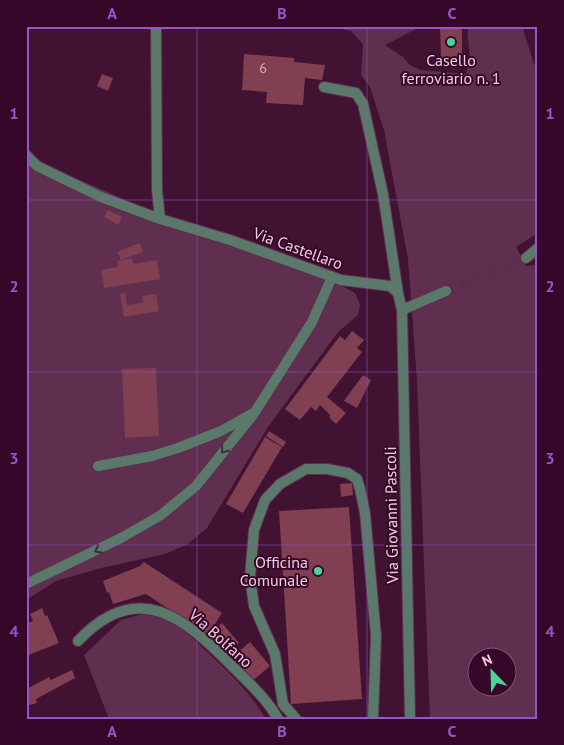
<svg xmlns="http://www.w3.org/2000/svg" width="564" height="745" viewBox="0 0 564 745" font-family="'PT Sans',sans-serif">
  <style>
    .green { fill: #602e4e; fill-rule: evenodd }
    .building { fill: #813f52 }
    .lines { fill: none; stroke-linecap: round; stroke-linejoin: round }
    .street-tunnel { stroke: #5c2e4d; stroke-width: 10; stroke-dasharray: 10 5; stroke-linecap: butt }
    .lane-casing { stroke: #5e304f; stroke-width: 12 }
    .street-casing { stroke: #5e304f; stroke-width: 12 }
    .lane { stroke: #5b796a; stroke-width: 10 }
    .street { stroke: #5b796a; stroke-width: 10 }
    .oneway { stroke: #42293c }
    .grid { fill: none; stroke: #9854c8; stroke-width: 1; stroke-opacity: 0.55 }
    .poi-dot { fill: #4ad49c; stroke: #370729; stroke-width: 2 }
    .labels { text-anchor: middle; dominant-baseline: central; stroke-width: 4; stroke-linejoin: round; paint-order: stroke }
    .number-label { font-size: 14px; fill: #d3aabd }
    .poi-label { font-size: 16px; fill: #eecee1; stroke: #370729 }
    .street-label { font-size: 16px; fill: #eecee1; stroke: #370729 }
    .neatline { fill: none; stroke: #9854c8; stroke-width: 2 }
    .grid-label { font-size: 16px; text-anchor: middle; font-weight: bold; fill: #9854c8 }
  </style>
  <rect width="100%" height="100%" fill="#421233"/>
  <path class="green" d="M329 26H422L385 45 403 57 410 65 420 70 466 74C474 55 466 45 468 26H522L534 64 538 70V233L516 247 526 266 538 265V585L535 607 538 605V719H430L417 380 408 259 384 130 370 87 361 75 363 44 351 31ZM476 658H506V688H476Z
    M26 154 46 167 99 188 210 238 325 277 355 293 360 305 358 315 338 332 268 427 207 528 188 544 165 554 101 568 56 581 26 600Z
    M143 614C154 615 163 618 173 623 185 630 195 640 205 650 228 671 250 692 266 719H109L84 655 121 620Z"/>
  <path class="building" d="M440 26H462V58H441Z
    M244 54 294 58V62L325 65 322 80 305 78 303 105 266 103 267 92 242 90Z
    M102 74 113 78 108 91 97 86Z
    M108 210 122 217 118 225 104 217Z
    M140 243 143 252 121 260 117 252Z
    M132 258 133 264 157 260 160 279 104 288 101 270 118 267 117 261Z
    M125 293 127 305 143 303 142 296 156 294 159 311 124 317 120 294Z
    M352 331 364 340 357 348 362 352 327 397 346 413 336 424 329 417 330 415 320 405 316 411 311 407 300 420 285 409 340 336 345 340Z
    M156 368 159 436 125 438 122 369Z
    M363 375 371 380 357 408 344 401Z
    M269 431 286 442 283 447 266 436Z
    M265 437 282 447 243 513 226 504Z
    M352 483 353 495 341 497 340 484Z
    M349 507 362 699 291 704 279 511Z
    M144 562 222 613 208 635 146 594 113 604 109 592 107 593 103 581 140 566Z
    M42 608 45 616 47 615 59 643 26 656V624L33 621 30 614Z
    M222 623 239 643 225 654 208 635Z
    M250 642 270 666 251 682 231 658Z
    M72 670 75 678 36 699 37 703 26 706V692H29L27 689 49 677 51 680Z"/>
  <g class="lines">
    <path class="street-tunnel" d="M446 291 526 258"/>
    <g class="lane-casing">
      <path id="lane" d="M156 26 157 190 160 219
        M324 87 356 93 363 104 383 194 398 293
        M98 466 152 456 178 448 221 431 255 412 312 322 332 277
        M26 584 121 538 161 515 196 486 253 415
        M78 641C137 578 184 617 232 666 248 682 267 699 278 719
        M296 719 283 704 275 654 254 606 250 577 254 530 265 500 280 484 306 469H327L348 473 357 479 360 489 365 513 376 636 373 719"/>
    </g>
    <g class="street-casing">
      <path id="street" d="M26 155 37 166 101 197 160 219 230 240 341 280 390 286 398 293 402 310 410 719
        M526 258 538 248
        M402 310 446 291"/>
    </g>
    <use href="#lane" class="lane"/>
    <use href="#street" class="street"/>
  </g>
  <defs><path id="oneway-chevron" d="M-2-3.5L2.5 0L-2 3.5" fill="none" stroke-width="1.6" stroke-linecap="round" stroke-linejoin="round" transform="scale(1.25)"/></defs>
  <g class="oneway">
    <use href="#oneway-chevron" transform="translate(224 450) rotate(129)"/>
    <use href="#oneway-chevron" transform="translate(98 550) rotate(153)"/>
  </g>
  <path class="grid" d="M197 26V719M367 26V719M26 200H538M26 372H538M26 545H538"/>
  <g class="poi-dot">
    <circle cx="451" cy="42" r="5"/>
    <circle cx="318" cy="571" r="5"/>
  </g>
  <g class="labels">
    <g class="number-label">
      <text x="263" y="68">6</text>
    </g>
    <g class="poi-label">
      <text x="451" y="60">Casello<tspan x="451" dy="18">ferroviario n. 1</tspan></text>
      <text x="308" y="562" text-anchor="end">Officina<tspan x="308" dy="18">Comunale</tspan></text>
    </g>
    <g class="street-label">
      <text transform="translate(298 248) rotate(20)">Via Castellaro</text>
      <text transform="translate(391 515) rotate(-91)">Via Giovanni Pascoli</text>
      <text transform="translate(221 638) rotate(42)">Via Bolfano</text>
    </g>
  </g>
  <rect width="564" height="745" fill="none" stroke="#370729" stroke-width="55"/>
  <g transform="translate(492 672) rotate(337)"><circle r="24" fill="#370729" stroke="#805773"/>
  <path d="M0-4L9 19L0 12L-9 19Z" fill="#4ad49c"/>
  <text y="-8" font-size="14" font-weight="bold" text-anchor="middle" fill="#eecee1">N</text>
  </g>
  <rect x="28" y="28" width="508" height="690" class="neatline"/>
  <g class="grid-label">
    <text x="112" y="19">A</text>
    <text x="282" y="19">B</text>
    <text x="452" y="19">C</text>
    <text x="14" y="119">1</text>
    <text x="550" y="119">1</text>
    <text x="14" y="292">2</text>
    <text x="550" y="292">2</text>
    <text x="14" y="464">3</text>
    <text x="550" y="464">3</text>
    <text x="14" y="637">4</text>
    <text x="550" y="637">4</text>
    <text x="112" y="737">A</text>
    <text x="282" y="737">B</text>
    <text x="452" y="737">C</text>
  </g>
</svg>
